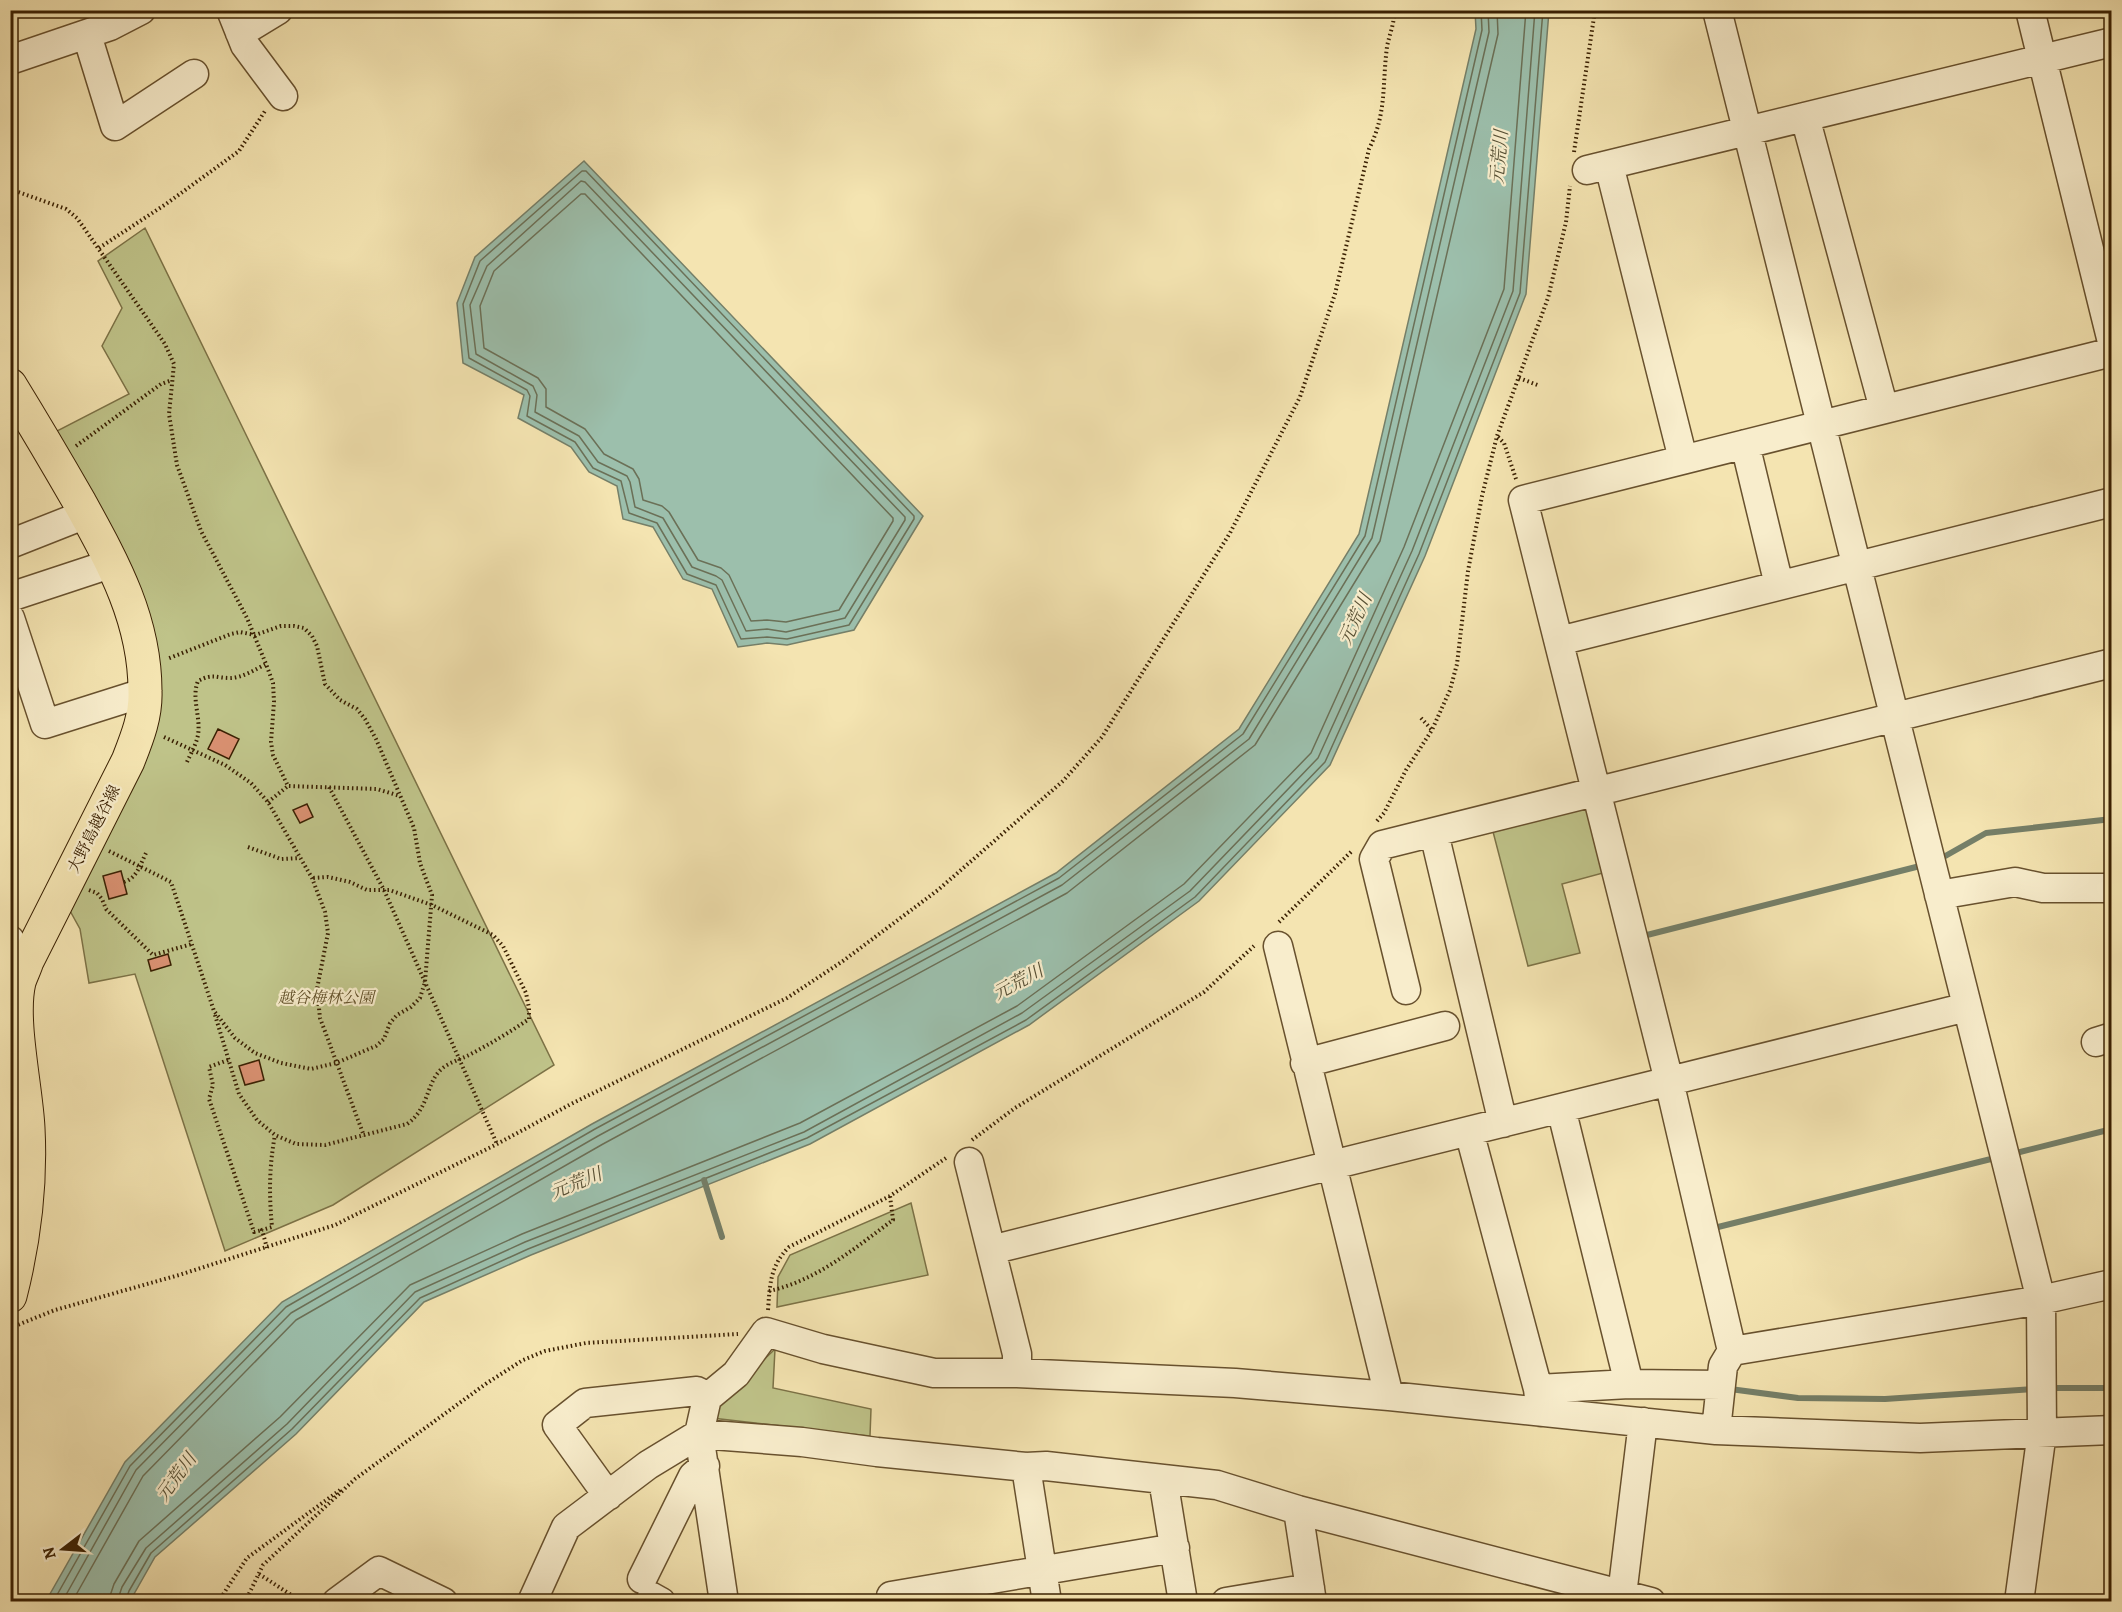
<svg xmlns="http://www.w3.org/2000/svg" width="2122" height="1612" viewBox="0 0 2122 1612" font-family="Alegreya,'Noto Serif JP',serif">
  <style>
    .green { fill: #bfc389; stroke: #7c7246; stroke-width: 1.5 }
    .water { fill: #9cbfac; stroke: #757f68; stroke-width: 1.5 }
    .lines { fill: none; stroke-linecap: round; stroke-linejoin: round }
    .shore { stroke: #6b7057; stroke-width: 1.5 }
    .stream { stroke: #757f68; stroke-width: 6 }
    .building { fill: #da9172; stroke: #3a2002; stroke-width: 1.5 }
    .minor-casing { stroke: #68512e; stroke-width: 31 }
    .major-casing { stroke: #3a2002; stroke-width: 35 }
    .path { stroke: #3a2002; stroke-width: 4; stroke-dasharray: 1.5 3; stroke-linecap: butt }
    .minor { stroke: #f8edcc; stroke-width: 28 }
    .major { stroke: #f4e4b1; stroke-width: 33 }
    .labels { text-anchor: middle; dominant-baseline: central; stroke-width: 4.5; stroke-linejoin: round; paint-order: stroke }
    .street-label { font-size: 16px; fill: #3a2002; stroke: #f8edcc }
    .park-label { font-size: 16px; font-style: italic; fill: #62512a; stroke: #f8edcc }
    .water-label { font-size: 18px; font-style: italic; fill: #575035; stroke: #f8edcc }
  </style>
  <rect width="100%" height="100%" fill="#f4e4b1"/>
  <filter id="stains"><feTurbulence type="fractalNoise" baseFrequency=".00333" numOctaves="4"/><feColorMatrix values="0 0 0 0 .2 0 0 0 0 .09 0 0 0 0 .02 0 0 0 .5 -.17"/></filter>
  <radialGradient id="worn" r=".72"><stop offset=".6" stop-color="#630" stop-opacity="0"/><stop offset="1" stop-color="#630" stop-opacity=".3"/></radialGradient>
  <path class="green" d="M145 228 554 1065 333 1205 225 1251 135 974 89 983 80 929 69 909 157 695 53 433 129 394 102 346 122 308 98 261Z
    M1594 796 1614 870 1562 884 1580 953 1528 966 1491 824Z
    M911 1203 928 1275 777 1307 778 1277 790 1255Z
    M775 1349 773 1388 871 1409 870 1436 712 1418 715 1407Z"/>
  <path class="water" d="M1475 11H1549L1526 294 1425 556 1330 765 1199 901 1029 1025 810 1144 531 1255 424 1302 296 1434 155 1557 130 1601H46L125 1462 282 1302 592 1124 1056 873 1239 729 1359 534 1476 29Z
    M584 161 923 516 854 630 787 645 767 643 738 647 712 589 683 579 653 527 623 519 617 486 589 472 571 447 518 418 524 395 463 363 457 303 475 257Z"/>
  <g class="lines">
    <path class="shore" d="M582 171H586L914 516V519L849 625 787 639 767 637 741 639 716 585 687 574 657 523 629 513 621 481 593 468 575 442 527 416 530 396 527 390 469 358 463 304 480 261Z
      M581 181 585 182 905 517V520L845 618 786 632 767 629 746 631 722 580 716 576 692 567 663 518 635 507 630 482 627 476 598 462 579 436 535 412 537 395 533 386 476 354 470 305 487 266Z
      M581 194H585L893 518V521L839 610 786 622 767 620 751 621 729 575 721 568 698 560 669 512 662 506 643 500 639 479 633 469 604 454 585 429 546 407V389L538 378 484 348 480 306 494 271Z
      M53 1602 130 1466 286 1307 595 1129 1059 878 1243 734 1365 536 1482 30 1481 10
      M62 1602 136 1470 291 1313 598 1136 1062 885 1249 739 1372 538 1489 32 1488 10
      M72 1602 143 1476 296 1320 603 1144 1067 893 1255 745 1380 541 1498 34 1497 10
      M108 1602 114 1584 139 1541 280 1417 410 1285 522 1234 800 1123 1017 1006 1184 884 1311 753 1404 547 1504 289 1526 10
      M117 1602 122 1587 146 1548 287 1424 415 1292 525 1242 804 1132 1022 1013 1190 891 1318 758 1412 551 1513 291 1535 10
      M125 1602 129 1591 151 1553 292 1429 420 1298 528 1249 807 1138 1026 1020 1195 897 1325 762 1419 554 1520 293 1543 10"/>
    <path class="stream" d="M1940 859 1986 833 2112 819
      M1643 936 1924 865
      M2012 1154 2112 1129
      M704 1180 722 1237
      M1714 1228 1999 1157
      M2048 1388H2112
      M1730 1389 1798 1398 1885 1399 2035 1389"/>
  </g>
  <path class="building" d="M218 729 239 739 229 759 208 749Z
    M307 804 313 817 300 823 293 810Z
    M121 871 127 894 109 899 103 876Z
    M168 954 171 965 151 971 148 960Z
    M259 1060 264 1080 245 1085 239 1066Z"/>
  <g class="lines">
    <g class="minor-casing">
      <path id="minor" d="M231 10 245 45 283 96
        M1717 10 2041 1300 2042 1432 2019 1602
        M2030 10 2112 342
        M240 33 278 10
        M87 35 115 126 194 74
        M10 60 110 26 141 10
        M1805 117 1884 409
        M1609 165 1683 459
        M1587 170 2112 42
        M1745 444 1779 585
        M10 544 86 514
        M10 597 113 563
        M10 618 45 724 146 692
        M1559 641 2112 502
        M1434 833 1503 1123
        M1939 895 2015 882 2043 888H2112
        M10 940 23 971
        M1278 946 1389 1396
        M1406 990 1374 859 1382 845 2112 663
        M2096 1042 2112 1037
        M1305 1063 1445 1026
        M1469 1131 1538 1389
        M969 1162 991 1250
        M1732 1351 1669 1081 1523 500 2112 352
        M1017 1373V1354L991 1250 1967 1007
        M1629 1384 1721 1385
        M1541 1412 1538 1389 1629 1384 1561 1108
        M1716 1430 1723 1366 1732 1351 2041 1300 2112 1284
        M1026 1467 1047 1602
        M1163 1479 1183 1602
        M608 1496 557 1425 585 1403 697 1391 707 1398
        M1298 1510 1312 1602
        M642 1579 693 1476 705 1466
        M1622 1595 1643 1422
        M891 1596 1175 1548
        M337 1602 379 1571 443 1602
        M532 1602 566 1527 648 1465 699 1434 802 1442 877 1452 1026 1467 1046 1466 1217 1485 1298 1510 1651 1602
        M650 1602 652 1597 661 1602
        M724 1602 699 1434 707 1398 736 1374 766 1332 823 1349 934 1373H1017L1235 1383 1389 1396 1716 1430 1920 1438 2112 1430
        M1226 1602 1310 1588"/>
    </g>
    <g class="major-casing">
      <path id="major" d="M10 385C34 424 57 463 80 503 113 563 145 620 145 691 146 716 137 738 128 761L27 961C25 968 21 975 19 982 10 1020 26 1087 28 1128 31 1185 24 1241 10 1296"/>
    </g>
    <path class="path" d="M1574 152 1595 10
      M10 189 66 209 77 218 165 344 174 364 169 414 177 465 201 531 247 618 266 664 273 683 274 702 271 742 273 755 288 786 377 789 400 796
      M99 248 166 204 239 151 265 111
      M1519 378 1540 386
      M1498 437 1504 443 1516 479
      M76 446 161 384 172 380
      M1421 718 1432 730
      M164 737 225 765 251 783 268 802 312 878 325 912 328 933 317 989 320 1018 364 1136
      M187 762C191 753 196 745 198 735 201 717 191 698 198 681 213 673 215 678 230 678 242 678 256 669 266 664
      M329 787 384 890 497 1144
      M268 802 288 786
      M1377 821 1384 813 1406 770 1432 730 1450 690 1457 664 1468 571 1482 496 1497 436 1548 298 1566 222 1570 186
      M248 847 281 859 300 858
      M109 851 171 882 214 1011 235 1038 255 1053 281 1063 311 1069 336 1063 376 1046 384 1039 390 1023 397 1015 411 1007 420 998 425 982 432 895 420 863 414 828 376 739 365 719 357 709 340 700 325 684 317 646 312 636 304 628 294 626H281L255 635 240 632 231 634 167 659
      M124 882C137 878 140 865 146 853
      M89 890 97 893 102 899 106 909 153 955 192 944
      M1279 922 1353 850
      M215 1015 239 1094 257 1120 275 1135 296 1144 325 1145 407 1124C431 1107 425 1081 444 1067 451 1062 461 1059 469 1055 490 1044 510 1032 529 1019V1008L526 993 503 946 493 935 432 905 389 890H367L350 882 328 877 312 878
      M228 1060 209 1067 213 1085 209 1099 254 1232 262 1230
      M972 1140 1015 1108 1204 992 1254 946
      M267 1248 262 1230 272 1227C269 1195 269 1167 275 1135
      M769 1291C816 1281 855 1248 893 1220L890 1196
      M768 1310C770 1284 770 1266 789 1247L890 1196 946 1158
      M10 1328 55 1310 179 1275 335 1225 497 1144 571 1104 787 998 843 961 938 890 1063 781 1102 737 1230 533 1300 397 1335 294 1369 149C1387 113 1382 85 1387 47 1389 35 1395 23 1394 10
      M259 1574 302 1602
      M218 1602 247 1558 340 1490
      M245 1602 263 1565 355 1479 487 1383 523 1360 545 1351 586 1343 738 1334"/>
    <use href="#minor" class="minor"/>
    <use href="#major" class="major"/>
  </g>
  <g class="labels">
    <g class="street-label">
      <text transform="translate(94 829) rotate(-63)">大野島越谷線</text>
    </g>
    <g class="park-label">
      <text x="326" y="998">越谷梅林公園</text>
    </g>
    <g class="water-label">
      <text transform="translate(1499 157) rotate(-85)">元荒川</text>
      <text transform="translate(1355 619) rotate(-65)">元荒川</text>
      <text transform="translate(1018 982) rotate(-28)">元荒川</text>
      <text transform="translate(576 1183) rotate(-22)">元荒川</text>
      <text transform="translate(176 1477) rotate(-54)">元荒川</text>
    </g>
  </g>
  <rect width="2122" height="1612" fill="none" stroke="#f4e4b1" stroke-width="36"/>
  <rect x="12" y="12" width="2098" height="1588" fill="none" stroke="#3a2002" stroke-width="3"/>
  <rect x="18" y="18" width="2086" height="1576" fill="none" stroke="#3a2002" stroke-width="1.5"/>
  <g transform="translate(63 1549) rotate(253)" stroke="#f8edcc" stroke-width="4.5" paint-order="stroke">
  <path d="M0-4.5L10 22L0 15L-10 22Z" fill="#3a2002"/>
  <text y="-9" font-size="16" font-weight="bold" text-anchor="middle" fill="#3a2002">N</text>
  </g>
  <rect width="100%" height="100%" filter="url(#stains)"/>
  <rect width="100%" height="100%" fill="url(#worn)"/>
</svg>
